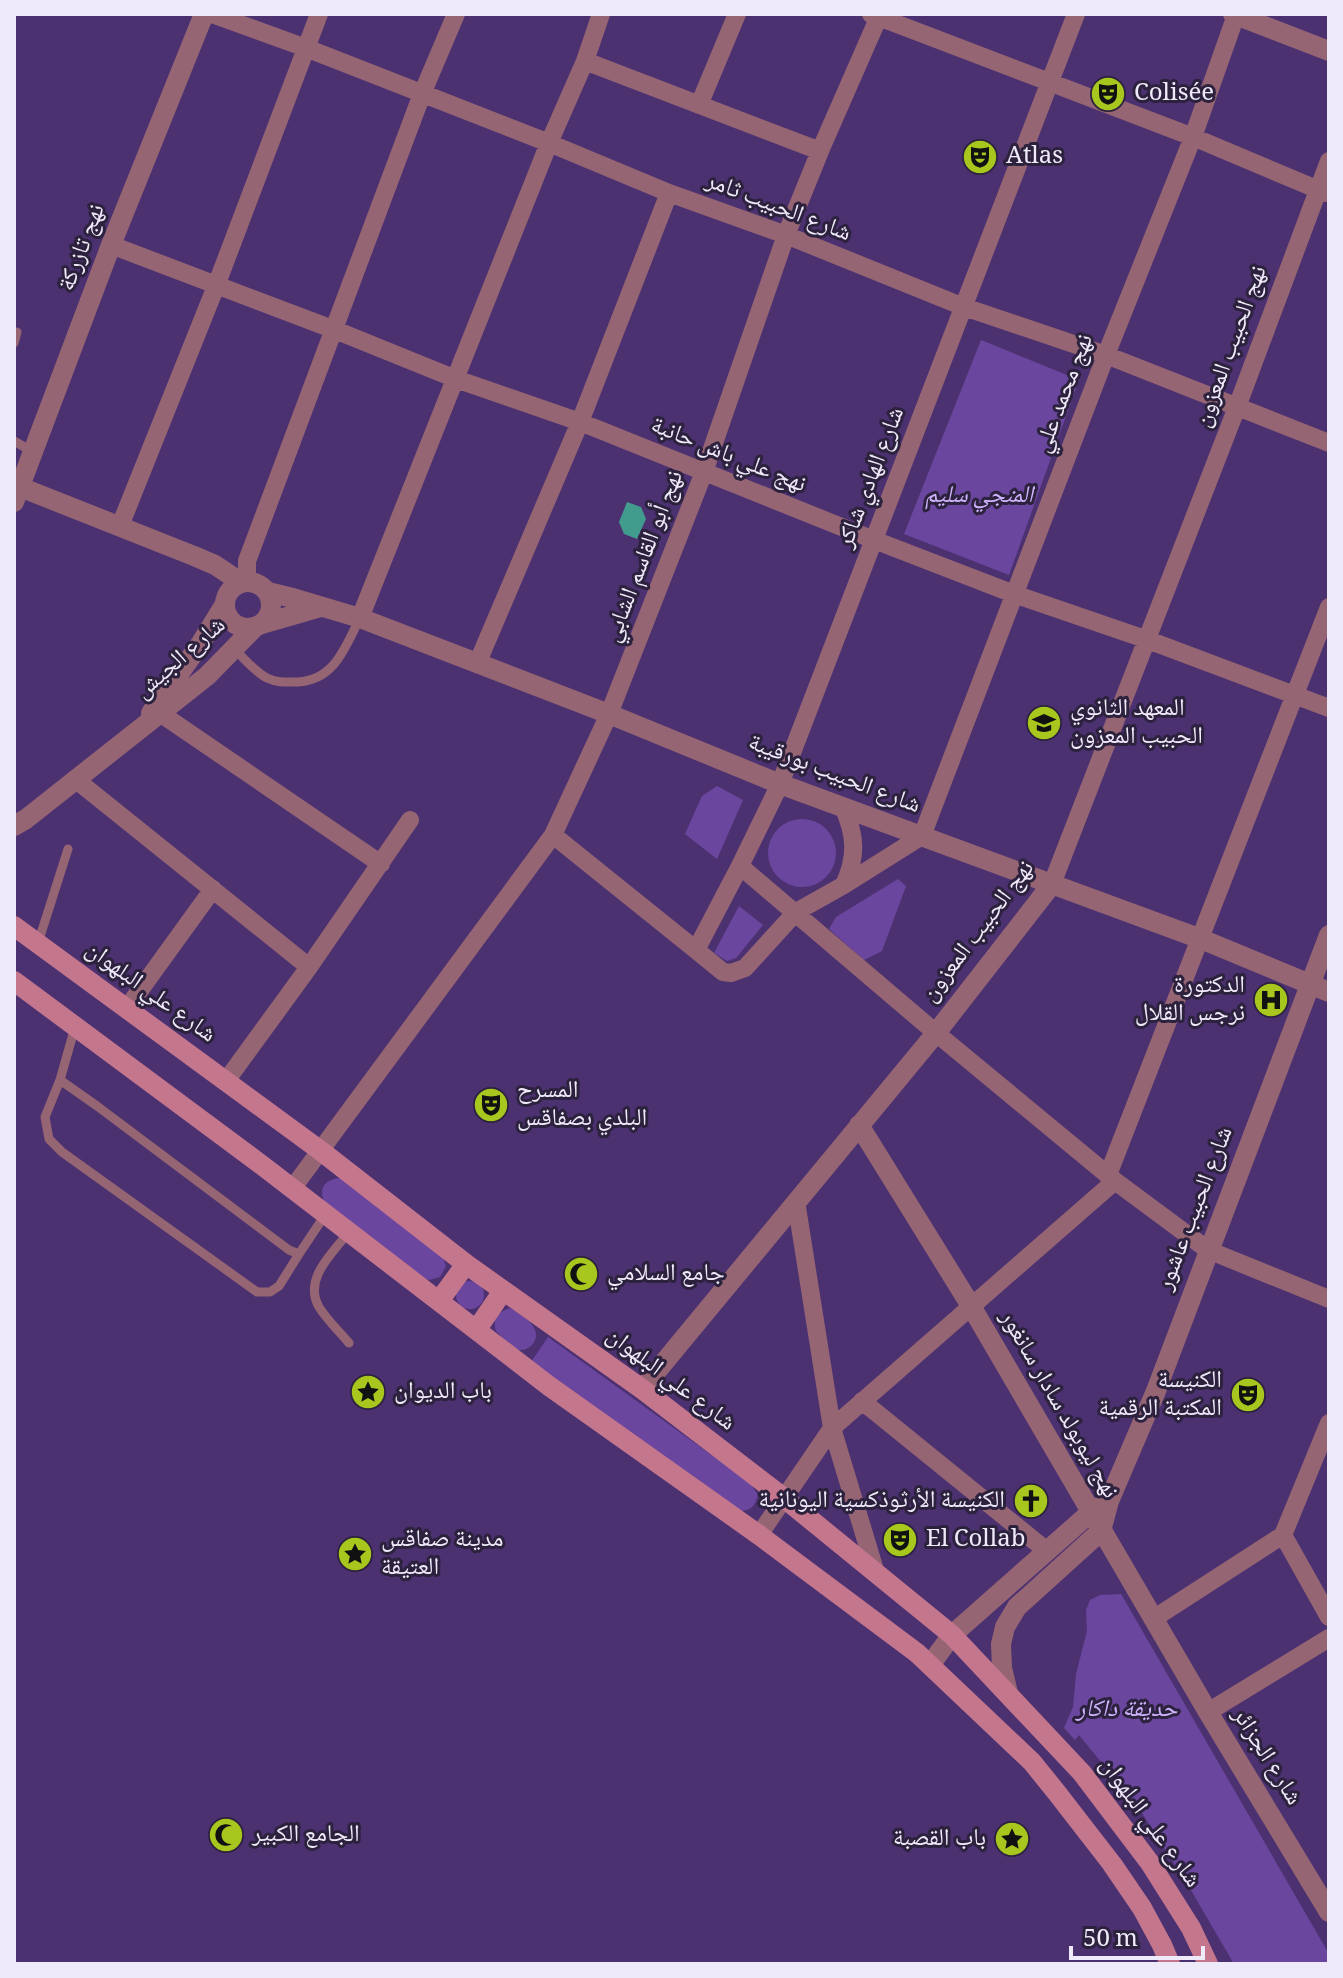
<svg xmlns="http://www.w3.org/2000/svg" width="1343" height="1978" viewBox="0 0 1343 1978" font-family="Georgia,'Noto Naskh Arabic',serif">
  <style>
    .green { fill: #6b469e }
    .water { fill: #429c8d }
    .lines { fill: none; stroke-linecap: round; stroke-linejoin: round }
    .service { stroke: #966573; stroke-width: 9 }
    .minor { stroke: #966573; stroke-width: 18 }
    .tertiary { stroke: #966573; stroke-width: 20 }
    .secondary { stroke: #c4768d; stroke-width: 20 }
    .labels { text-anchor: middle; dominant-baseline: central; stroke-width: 6; stroke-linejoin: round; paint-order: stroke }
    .poi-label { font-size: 24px; fill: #efeaf9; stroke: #2d223e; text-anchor: start }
    .street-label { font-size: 24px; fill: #efeaf9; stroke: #2d223e }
    .park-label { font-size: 24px; font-style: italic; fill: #cdb2fc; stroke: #2d223e }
  </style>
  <rect width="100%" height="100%" fill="#4c3171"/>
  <path class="green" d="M981 340 1079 380 1009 575 904 534Z
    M717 786 743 800 717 859 685 834 702 796Z
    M768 853a34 34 0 1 1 68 0a34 34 0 1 1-68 0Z
    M898 879 906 886 882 951 864 960 829 929 836 917Z
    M739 906 763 925 736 958 727 961 714 953Z
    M340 1178 442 1255 446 1266 440 1277 429 1280 423 1278 324 1201C318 1188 326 1179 340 1178Z
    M456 1295a14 14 0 1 1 28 0a14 14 0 1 1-28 0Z
    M510 1308C518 1312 532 1321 535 1330 540 1341 527 1354 516 1349 509 1346 502 1337 496 1331 492 1318 498 1312 510 1308Z
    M548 1337 750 1483 758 1495C755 1506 751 1511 739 1511L531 1362Z
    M1121 1594 1329 1954V1964H1234L1192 1892 1140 1810 1079 1735 1075 1740 1064 1728 1073 1707 1076 1674 1087 1631 1086 1610 1090 1600 1100 1595Z"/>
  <path class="water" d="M627 502 641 507 646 519 637 539 624 534 619 522Z"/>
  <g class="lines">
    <path class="service" d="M14 343 17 332
      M14 441 33 452
      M234 649C244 658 255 672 267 678 277 683 287 682 298 682 335 680 345 647 360 618
      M38 943 68 849
      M75 1027 60 1080 97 1106 289 1250 299 1254 325 1215
      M60 1080 45 1117 49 1139 62 1152 257 1292H270L279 1286 299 1254
      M348 1233C332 1254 303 1279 319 1307 327 1320 339 1331 349 1343"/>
    <path class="minor" d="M212 14 306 48 549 143 669 193 786 235 964 307 1106 355 1329 443
      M871 14 1193 137 1326 193
      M585 61 820 151
      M699 105 737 14
      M111 245 335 330 456 379 580 422 874 540 1014 594 1148 640 1329 708
      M120 526 216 286 319 14
      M247 582V561L422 94 456 14
      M360 618 549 143 585 61 601 14
      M477 664 580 422 669 193
      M154 709 381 864
      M75 779 309 967
      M843 807C856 835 857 857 844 885
      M553 835 696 950 723 972 731 973 745 968 796 912 844 885 922 836 1106 355 1193 137 1236 15
      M740 866 936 1033 1115 1181 1208 1250 1329 1299
      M1052 884 1237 407 1329 161
      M696 950 740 866 780 784 1076 14
      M127 1008 213 889
      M226 1081 309 967 410 820
      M1108 1175 1329 607
      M292 1189 553 835 609 714 704 472 786 235 820 151 880 14
      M796 1201 832 1428 875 1570
      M862 1401 1047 1551
      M759 1535 832 1428 1115 1181
      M1283 1535 1329 1617
      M1153 1619 1283 1535 1329 1423
      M1208 1712 1329 1638"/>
    <path class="tertiary" d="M1233 14 1329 51
      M20 487 194 556 215 565 242 583
      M14 502 111 245 204 14
      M225 605a23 23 0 1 1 46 0a23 23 0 1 1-46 0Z
      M268 592 293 598 360 618 609 714 780 784 1201 939 1329 992
      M262 624 321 607
      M151 713 201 643 225 604
      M14 826 26 819 207 676 255 627
      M859 1125 971 1306 1208 1712 1329 1912
      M642 1389 936 1033 1052 884
      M930 1665 952 1635 1090 1513 1099 1507
      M1008 1693 1002 1668 1001 1644 1005 1627 1017 1607 1101 1531 1109 1501 1156 1391 1329 935"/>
    <path class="secondary" d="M14 926 321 1151 466 1264 642 1389 784 1498 952 1635 1082 1773 1150 1863 1191 1928 1208 1964
      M14 981 263 1166 549 1386 759 1535 917 1653 1032 1762 1057 1793 1112 1864 1142 1908 1162 1945 1170 1964
      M439 1301 466 1264
      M477 1329 503 1291"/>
  </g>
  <defs>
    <g id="theatre-disc" transform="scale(1.8)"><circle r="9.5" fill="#a7c71e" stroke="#2d223e"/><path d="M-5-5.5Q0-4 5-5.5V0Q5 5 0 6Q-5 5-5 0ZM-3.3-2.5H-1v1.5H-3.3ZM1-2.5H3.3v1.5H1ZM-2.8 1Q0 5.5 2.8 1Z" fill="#111"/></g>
    <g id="university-disc" transform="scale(1.8)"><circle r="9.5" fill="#a7c71e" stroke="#2d223e"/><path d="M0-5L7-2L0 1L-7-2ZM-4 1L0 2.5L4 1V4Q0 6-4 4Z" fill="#111"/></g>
    <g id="hospital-disc" transform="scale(1.8)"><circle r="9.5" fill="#a7c71e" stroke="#2d223e"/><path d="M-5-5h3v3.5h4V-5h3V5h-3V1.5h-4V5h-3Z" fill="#111"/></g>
    <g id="mosque-disc" transform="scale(1.8)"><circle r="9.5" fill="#a7c71e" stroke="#2d223e"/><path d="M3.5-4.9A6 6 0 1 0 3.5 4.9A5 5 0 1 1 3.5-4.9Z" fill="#111"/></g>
    <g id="sight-disc" transform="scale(1.8)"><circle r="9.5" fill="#a7c71e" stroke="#2d223e"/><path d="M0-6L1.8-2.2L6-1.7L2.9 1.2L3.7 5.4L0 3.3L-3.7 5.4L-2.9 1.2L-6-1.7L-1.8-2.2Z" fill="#111"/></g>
    <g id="church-disc" transform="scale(1.8)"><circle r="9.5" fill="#a7c71e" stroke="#2d223e"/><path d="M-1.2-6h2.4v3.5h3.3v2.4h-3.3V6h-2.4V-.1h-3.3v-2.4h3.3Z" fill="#111"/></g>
  </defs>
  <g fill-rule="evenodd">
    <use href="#theatre-disc" x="1108" y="94"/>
    <use href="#theatre-disc" x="980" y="157"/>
    <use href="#university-disc" x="1044" y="723"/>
    <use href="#hospital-disc" x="1271" y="1000"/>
    <use href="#theatre-disc" x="491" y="1105"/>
    <use href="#mosque-disc" x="581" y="1274"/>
    <use href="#sight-disc" x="368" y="1392"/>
    <use href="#theatre-disc" x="1248" y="1395"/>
    <use href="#church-disc" x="1031" y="1501"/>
    <use href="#theatre-disc" x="900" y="1540"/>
    <use href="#sight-disc" x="355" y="1554"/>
    <use href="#mosque-disc" x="226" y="1835"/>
    <use href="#sight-disc" x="1012" y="1839"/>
  </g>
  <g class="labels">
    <g class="poi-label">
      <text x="1134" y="94">Colisée</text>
      <text x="1006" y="157">Atlas</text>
      <text x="1070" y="709">المعهد الثانوي<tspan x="1070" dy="28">الحبيب المعزون</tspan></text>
      <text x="1245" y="986" text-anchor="end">الدكتورة<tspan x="1245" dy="28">نرجس القلال</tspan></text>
      <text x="517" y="1091">المسرح<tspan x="517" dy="28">البلدي بصفاقس</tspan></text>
      <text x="607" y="1274">جامع السلامي</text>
      <text x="1222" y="1381" text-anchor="end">الكنيسة<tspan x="1222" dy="28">المكتبة الرقمية</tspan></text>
      <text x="394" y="1392">باب الديوان</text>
      <text x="1005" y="1501" text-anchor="end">الكنيسة الأرثوذكسية اليونانية</text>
      <text x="381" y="1540">مدينة صفاقس<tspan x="381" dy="28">العتيقة</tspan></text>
      <text x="926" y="1540">El Collab</text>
      <text x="252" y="1835">الجامع الكبير</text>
      <text x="986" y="1839" text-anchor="end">باب القصبة</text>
    </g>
    <g class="street-label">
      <text transform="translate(778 208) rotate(21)">شارع الحبيب ثامر</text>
      <text transform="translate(83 248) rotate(-69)">نهج تازركة</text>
      <text transform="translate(1232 347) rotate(-70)">نهج الحبيب المعزون</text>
      <text transform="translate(1065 394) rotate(-69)">نهج محمد علي</text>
      <text transform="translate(728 456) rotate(22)">نهج علي باش حانبة</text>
      <text transform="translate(872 478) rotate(-69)">شارع الهادي شاكر</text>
      <text transform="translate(645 557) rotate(-69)">نهج أبو القاسم الشابي</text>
      <text transform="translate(181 659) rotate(-41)">شارع الجيش</text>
      <text transform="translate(834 775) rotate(21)">شارع الحبيب بورقيبة</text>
      <text transform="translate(979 932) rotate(-53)">نهج الحبيب المعزون</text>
      <text transform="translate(150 993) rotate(36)">شارع علي البلهوان</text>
      <text transform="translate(1196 1209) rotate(-69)">شارع الحبيب عاشور</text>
      <text transform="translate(670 1380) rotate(37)">شارع علي البلهوان</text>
      <text transform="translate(1058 1405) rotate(60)">نهج ليوبولد سادار سانغور</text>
      <text transform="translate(1266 1757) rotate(58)">شارع الجزائر</text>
      <text transform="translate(1149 1823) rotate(54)">شارع علي البلهوان</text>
    </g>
    <g class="park-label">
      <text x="979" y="496">المنجي سليم</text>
      <text x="1127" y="1710">حديقة داكار</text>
    </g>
  </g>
  <rect width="1343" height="1978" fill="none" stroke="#efeaf9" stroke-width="32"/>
  <path d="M1071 1946v12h132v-12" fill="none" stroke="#efeaf9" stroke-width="4"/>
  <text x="1083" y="1946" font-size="24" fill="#efeaf9" stroke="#2d223e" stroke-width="6" paint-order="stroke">50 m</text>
</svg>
